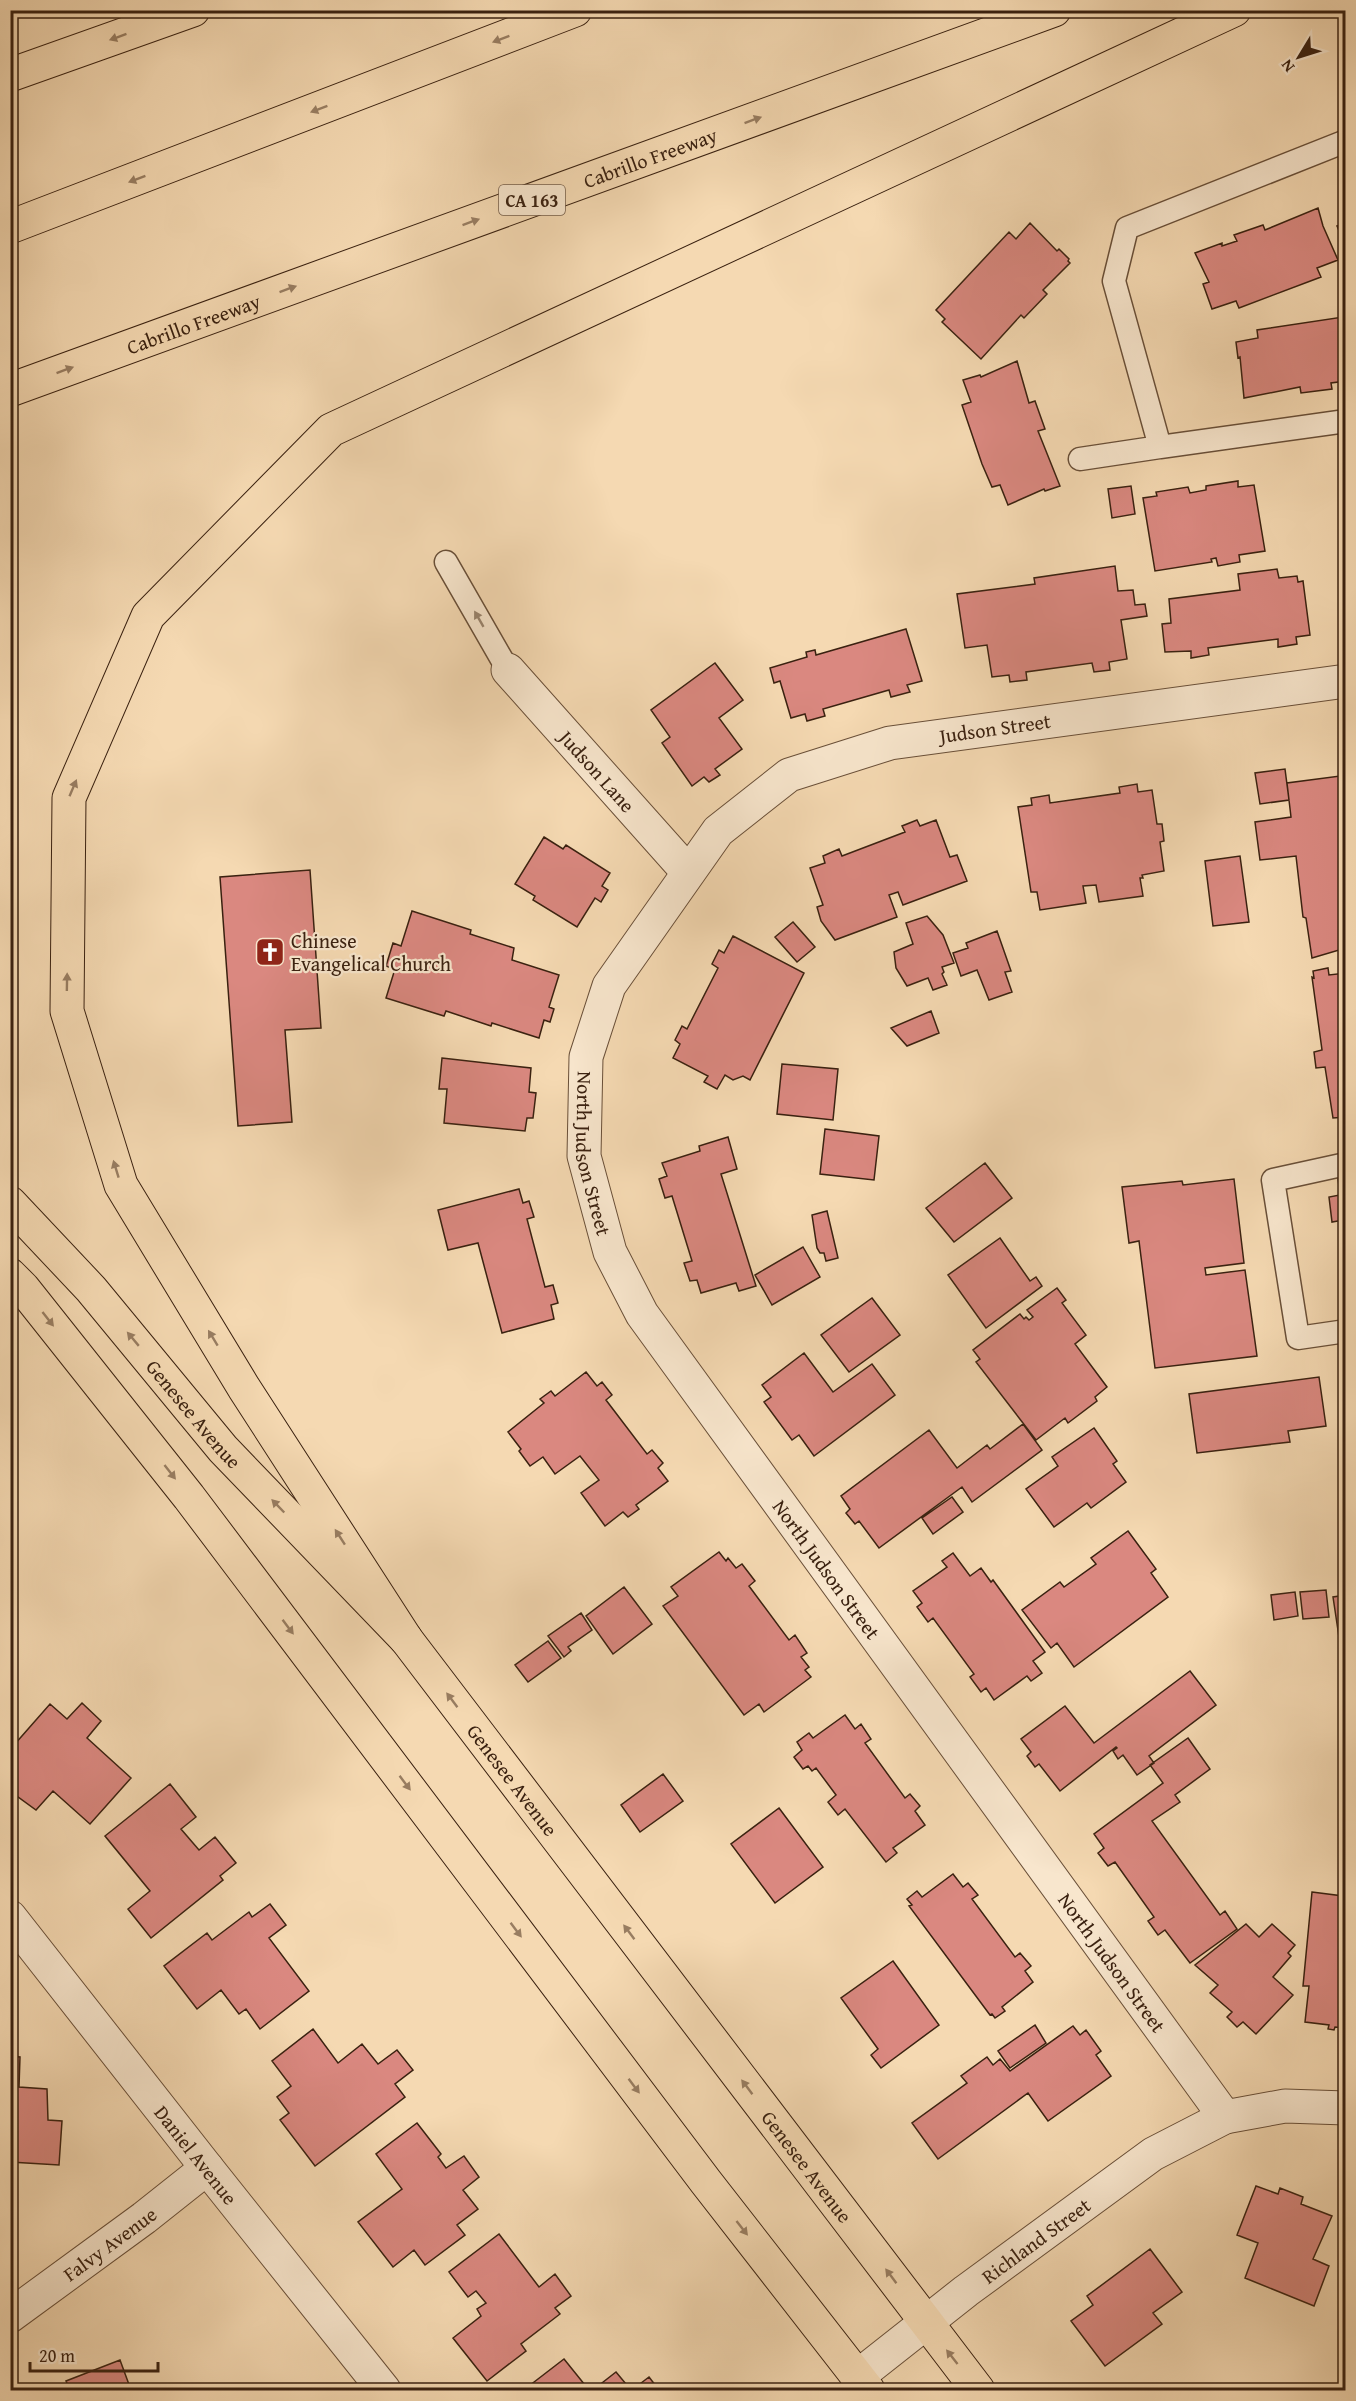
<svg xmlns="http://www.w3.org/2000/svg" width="1356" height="2401" viewBox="0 0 1356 2401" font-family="'Gentium Book Plus',serif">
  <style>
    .building { fill: #da8880; stroke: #3a2110; stroke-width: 1.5 }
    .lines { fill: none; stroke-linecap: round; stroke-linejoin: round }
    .service-casing { stroke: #694f38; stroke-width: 25 }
    .minor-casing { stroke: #694f38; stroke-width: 35 }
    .primary-casing { stroke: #3a2110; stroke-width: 35 }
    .motorway-casing { stroke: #3a2110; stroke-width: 35 }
    .service { stroke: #f8e6cd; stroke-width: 22 }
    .minor { stroke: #f8e6cd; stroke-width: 33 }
    .primary { stroke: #f5d9b2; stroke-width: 33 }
    .motorway { stroke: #f5d9b2; stroke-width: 33 }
    .oneway { fill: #987d61 }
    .oneway2 { fill: #99846e }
    .labels { text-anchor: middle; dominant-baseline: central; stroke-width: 4.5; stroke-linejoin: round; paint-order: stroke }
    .shield { fill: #f8e6cd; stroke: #735c49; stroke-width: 1.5 }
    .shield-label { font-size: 18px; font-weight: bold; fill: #3a2110 }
    .street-label { font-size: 20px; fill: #3a2110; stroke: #f8e6cd }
    .poi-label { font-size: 20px; fill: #3a2110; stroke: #f8e6cd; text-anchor: start }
  </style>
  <rect width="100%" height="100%" fill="#f5d9b2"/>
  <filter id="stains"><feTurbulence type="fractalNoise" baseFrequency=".00333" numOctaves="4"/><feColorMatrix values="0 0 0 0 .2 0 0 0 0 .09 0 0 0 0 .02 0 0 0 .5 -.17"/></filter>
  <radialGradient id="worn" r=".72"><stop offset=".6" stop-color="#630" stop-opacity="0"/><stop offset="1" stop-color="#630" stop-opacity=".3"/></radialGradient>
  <path class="building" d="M1318 208 1323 226 1338 260 1317 268 1321 277 1239 308 1236 301 1212 309 1203 284 1209 282 1195 253 1222 243V246L1237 241 1234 235 1263 225 1265 230Z
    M1030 223 1057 251 1059 249 1069 259 1068 261 1070 263 1043 290 1047 294 1024 318 1021 315 981 359 942 322 945 319 936 310 1009 232 1016 239Z
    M1346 223V247L1337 226Z
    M1343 317 1346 327V381L1331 383 1332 389 1301 393 1300 387 1244 398 1240 357 1238 358 1236 342 1258 338 1257 330Z
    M1017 361 1029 403 1035 401 1045 429 1038 431 1060 486 1045 491 1044 489 1008 505 1000 485 992 487 982 464 962 405 971 402 963 380 980 375 981 377Z
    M1238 481V487L1254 485 1265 551 1239 555 1240 562 1218 566 1216 558 1211 559 1212 562 1155 571 1143 498 1157 496 1156 492 1188 487 1190 493 1206 490V486Z
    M1131 486 1135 514 1112 518 1108 489Z
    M1115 566 1118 591 1133 590 1135 605 1145 604 1147 616 1121 620 1127 659 1109 662 1110 670 1094 672 1092 663 1026 672 1027 680 1010 682 1009 675 992 677 987 645 965 648 957 594 1035 584 1034 578Z
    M1277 569 1279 578 1297 576 1298 582 1303 581 1310 635 1296 637 1297 644 1278 647V639L1208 648 1209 655 1191 658V651L1165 652 1162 624 1171 623 1169 599 1240 590 1238 574Z
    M906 629 922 681 907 685 910 692 891 697 889 690 823 709 825 716 807 721 805 714 791 718 780 681 774 683 770 668 807 657 806 652 815 650 816 655Z
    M715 663 743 700 719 718 742 749 715 769 720 775 709 782 704 777 692 786 662 743 670 737 651 710Z
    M1285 769 1289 800 1260 804 1255 773Z
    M1340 776 1343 793H1346V948L1312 958 1306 918 1303 917 1296 856 1260 860 1255 822 1291 817 1287 783Z
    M1137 784 1138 792 1152 790 1157 824H1162L1164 841 1160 842 1164 871 1142 875 1143 878H1140L1143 896 1099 902 1096 885 1083 886 1086 903 1040 910 1037 892H1031L1018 807 1032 805 1031 798 1049 795 1050 803 1120 793 1119 787Z
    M917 820 920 826 936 820 950 857 957 855 967 881 903 905 898 892 889 895 897 917 835 940 821 921 817 907 823 905 810 868 825 863 823 856 839 849 842 856 905 832 902 826Z
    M544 837 563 849 566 845 610 873 602 886 608 890 601 902 595 898 577 927 533 900 535 896 515 884Z
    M1240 856 1249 922 1213 926 1205 861Z
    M310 870 321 1028 285 1030 292 1122 238 1126 220 877Z
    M412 911 471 930 470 934 514 948 512 960 559 975 549 1007 554 1009 550 1022 544 1020 539 1038 492 1023 491 1026 446 1011 444 1016 386 998 395 969 386 966 393 943 401 946Z
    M927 916 943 935 954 963 942 967 944 972 942 974 947 985 933 990 928 978 907 986 896 968 894 952 913 944 906 923Z
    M793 922 815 947 797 962 775 937Z
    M997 931 1011 971 1005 972 1012 992 989 1000 977 970 961 976 953 953 968 948 966 943Z
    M733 936 804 973 750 1080 743 1076 733 1080 725 1075 717 1089 704 1082 708 1076 673 1058 680 1044 675 1040 682 1026 687 1029 718 968 712 964 719 950 724 953Z
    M1328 968 1329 975 1346 973V1117L1333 1118 1325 1067 1316 1068 1314 1052 1322 1050 1312 977 1314 978 1313 971Z
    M931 1011 939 1033 907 1046 891 1028Z
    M442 1058 531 1068 529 1092 536 1093 533 1118H527L525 1131 444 1123 447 1089H439Z
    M782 1064 838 1069 833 1120 777 1114Z
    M825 1129 879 1136 874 1180 820 1174Z
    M728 1137 737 1169 721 1174 756 1286 739 1291 736 1283 701 1293 697 1280 690 1281 684 1263 692 1261 672 1196 665 1198 659 1179 667 1176 662 1163 700 1151 699 1146Z
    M985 1163 1012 1198 954 1242 926 1208Z
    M1346 1177V1238L1343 1220 1332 1222 1329 1197 1340 1195 1338 1178Z
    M1234 1179 1244 1263 1205 1268 1206 1275 1245 1270 1257 1356 1155 1368 1139 1241 1129 1243 1122 1187 1182 1181 1183 1185Z
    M519 1189 523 1203 529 1201 534 1217 527 1219 545 1287 553 1285 558 1303 551 1305 554 1319 502 1333 478 1243 448 1250 438 1210Z
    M827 1211 838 1258 826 1261 824 1253H820L817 1248 812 1215Z
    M1000 1238 1030 1281 1036 1277 1042 1286 986 1328 948 1275Z
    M803 1247 820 1277 772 1305 755 1275Z
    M1346 1274V1297L1343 1298 1339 1275Z
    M1057 1288 1066 1300 1062 1303 1086 1335 1075 1344 1107 1387 1095 1397 1097 1401 1068 1423 1065 1418 1036 1440 976 1362 980 1359 973 1350 1020 1314 1024 1319 1026 1317 1029 1320 1033 1317 1027 1310Z
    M872 1298 900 1335 849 1372 821 1335Z
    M804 1353 833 1392 872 1364 895 1395 814 1456 799 1435 792 1440 764 1402 771 1397 762 1385Z
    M586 1372 597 1386 602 1382 612 1395 606 1400 647 1454 652 1450 663 1463 658 1468 668 1481 636 1505 639 1509 628 1517 623 1512 605 1526 581 1493 599 1480 580 1456 555 1474 543 1457 530 1466 519 1451 521 1449 508 1432 544 1403 540 1399 551 1391 555 1396Z
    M1319 1377 1326 1426 1288 1431 1290 1442 1197 1453 1189 1394Z
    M1023 1424 1042 1450 972 1502 962 1487 879 1548 859 1521 855 1524 846 1513 850 1509 841 1496 929 1430 957 1468 987 1445 990 1449Z
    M1094 1428 1117 1461 1113 1464 1126 1482 1091 1508 1087 1503 1054 1527 1026 1489 1058 1466 1052 1457Z
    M952 1497 963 1512 933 1534 922 1518Z
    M1128 1531 1156 1569 1151 1573 1168 1597 1074 1667 1057 1643 1051 1648 1022 1610 1060 1582 1064 1587 1096 1564 1091 1558Z
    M719 1552 726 1561 728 1558 736 1568 742 1564 755 1581 749 1586 789 1640 795 1635 807 1653 801 1657 809 1667 805 1670 811 1677 764 1712 759 1704 744 1715 663 1606 678 1596 671 1587Z
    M953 1553 970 1576 981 1568 991 1582 993 1580 1045 1652 1033 1661 1042 1673 1031 1681 1027 1676 994 1700 986 1688 981 1692 970 1677 974 1674 933 1618 928 1622 917 1607 922 1603 913 1591 947 1567 942 1561Z
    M624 1587 652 1624 613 1654 586 1616Z
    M1326 1590 1329 1617 1303 1619 1300 1592Z
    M1295 1592 1298 1616 1274 1620 1271 1595Z
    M1346 1595V1656L1342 1657 1333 1597Z
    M581 1613 592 1630 568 1647 571 1651 564 1657 548 1636Z
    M548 1641 561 1658 528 1682 515 1665Z
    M1190 1671 1216 1705 1149 1756 1154 1763 1137 1775 1123 1755 1118 1759 1113 1751 1117 1748 1116 1747 1060 1791 1039 1764 1035 1767 1027 1756 1031 1752 1021 1739 1065 1706 1094 1743Z
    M82 1703 101 1721 87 1738 131 1778 90 1824 53 1791 36 1810 10 1791V1743L14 1745 50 1704 67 1719Z
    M845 1715 855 1729 861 1724 871 1739 865 1743 905 1798 910 1794 920 1806 915 1811 925 1825 893 1848 897 1853 886 1862 845 1809 838 1815 828 1802 836 1795 816 1768 812 1771 808 1766 803 1769 794 1757 802 1750 797 1742 809 1733 813 1738Z
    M1188 1738 1210 1769 1175 1795 1180 1802 1152 1821 1220 1915 1225 1911 1237 1929 1190 1963 1165 1930 1158 1935 1148 1921 1154 1917 1115 1862 1108 1866 1098 1853 1104 1848 1094 1834 1163 1783 1150 1765Z
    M663 1774 683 1801 640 1832 621 1805Z
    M170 1784 196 1817 181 1829 199 1850 215 1837 236 1863 220 1876 223 1880 151 1938 128 1909 150 1891 105 1836Z
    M779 1808 823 1867 775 1903 731 1844Z
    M953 1874 963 1887 968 1883 978 1895 972 1899 1015 1957 1020 1953 1031 1966 1025 1971 1033 1982 1002 2007 1005 2011 995 2018 992 2014 990 2015 909 1906 912 1905 907 1899 917 1891 922 1897Z
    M1312 1892 1343 1896 1341 1915H1346V2028L1335 2027 1334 2030 1328 2029 1329 2025 1305 2022 1309 1986H1303Z
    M270 1904 286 1925 269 1938 309 1991 260 2029 246 2009 239 2014 221 1990 197 2009 164 1966 207 1933 212 1940 249 1912 252 1917Z
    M1246 1924 1259 1937 1272 1924 1295 1945 1288 1953 1291 1956 1273 1977 1293 1995 1256 2034 1243 2022 1237 2027 1227 2017 1232 2012 1210 1993 1218 1985 1195 1965Z
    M893 1961 939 2025 881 2068 871 2055 878 2049 841 1998Z
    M1035 2025 1046 2043 1010 2068 998 2051Z
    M1073 2026 1080 2035 1086 2030 1101 2051 1096 2055 1111 2076 1048 2121 1028 2093 938 2159 912 2123 967 2083 961 2076 987 2057 993 2065 1000 2059 1010 2071Z
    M313 2029 338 2063 362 2044 378 2064 397 2050 413 2070 395 2084 405 2097 315 2166 280 2120 289 2113 277 2097 291 2086 272 2061Z
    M10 2056 20 2057 19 2087 47 2089 48 2120 62 2121 59 2165 10 2162Z
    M417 2123 441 2154 438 2157 446 2168 464 2156 479 2177 463 2190 478 2209 457 2225 465 2235 425 2265 414 2250 393 2267 358 2222 402 2189 376 2154Z
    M1256 2186 1278 2194 1280 2188 1303 2197 1301 2204 1332 2216 1313 2259 1329 2266 1314 2306 1245 2278 1258 2243 1237 2235Z
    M499 2234 539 2287 555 2274 571 2296 555 2308 560 2314 521 2344 526 2351 487 2381 453 2338 481 2316 477 2309 486 2303 476 2291 468 2297 449 2272Z
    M1150 2249 1182 2292 1153 2313 1162 2324 1105 2366 1071 2321 1093 2305 1087 2296Z
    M564 2359 589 2390H526L525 2389Z
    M120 2360 131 2390 147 2384 149 2390H70L66 2381Z
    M616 2372 631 2390H593Z
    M649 2377 659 2390H632Z"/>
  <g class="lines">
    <g class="service-casing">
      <path id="service" d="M1346 141 1127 228 1114 281 1160 447 1346 421
        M1080 459 1160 447
        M446 562 508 670
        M1346 1164 1273 1180 1298 1338 1346 1331"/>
    </g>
    <g class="minor-casing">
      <g id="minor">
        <path id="s1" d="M508 670 688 872"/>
        <path id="s2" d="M1346 681 890 743 789 775 718 831 609 986 586 1057 584 1156 610 1252 642 1314 1225 2117 1285 2106 1346 2108"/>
        <path id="s3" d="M10 1917 207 2168 384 2390"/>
        <path id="s4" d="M10 2316 144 2218 207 2168"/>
        <path id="s5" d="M857 2377 966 2291 1153 2154 1225 2117"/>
      </g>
    </g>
    <g class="primary-casing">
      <g id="primary">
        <path id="s6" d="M10 1203 91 1289 223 1449 406 1639 978 2390"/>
        <path d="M10 1275 23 1288 189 1497 706 2182 868 2390"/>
      </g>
    </g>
    <g class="motorway-casing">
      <g id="motorway">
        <path d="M10 75 193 10"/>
        <path d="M10 227 575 10"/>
        <path id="s7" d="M10 390 1054 10"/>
        <path d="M406 1639 244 1388 121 1185 67 1011 69 798 148 616 331 430 1234 10"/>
      </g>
    </g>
    <use href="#service" class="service"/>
    <use href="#minor" class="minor"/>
    <use href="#primary" class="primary"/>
    <use href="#motorway" class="motorway"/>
  </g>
  <defs><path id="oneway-solid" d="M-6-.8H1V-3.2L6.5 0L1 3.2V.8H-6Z" transform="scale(1.5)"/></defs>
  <g class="oneway">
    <use href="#oneway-solid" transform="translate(118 37) rotate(160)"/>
    <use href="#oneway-solid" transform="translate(501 39) rotate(159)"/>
    <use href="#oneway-solid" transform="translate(319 109) rotate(159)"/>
    <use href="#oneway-solid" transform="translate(753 120) rotate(-20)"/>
    <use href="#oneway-solid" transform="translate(137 179) rotate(159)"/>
    <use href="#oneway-solid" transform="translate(471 222) rotate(-20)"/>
    <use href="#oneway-solid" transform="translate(288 289) rotate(-20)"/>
    <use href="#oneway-solid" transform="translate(65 370) rotate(-20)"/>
    <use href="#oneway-solid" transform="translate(73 788) rotate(-67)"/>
    <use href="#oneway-solid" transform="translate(67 982) rotate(-89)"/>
    <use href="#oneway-solid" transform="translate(116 1169) rotate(-107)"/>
    <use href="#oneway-solid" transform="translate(48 1319) rotate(52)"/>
    <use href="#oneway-solid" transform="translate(213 1338) rotate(-121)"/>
    <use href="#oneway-solid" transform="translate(133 1339) rotate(-130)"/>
    <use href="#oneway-solid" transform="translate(170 1472) rotate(52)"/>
    <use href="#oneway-solid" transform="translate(278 1506) rotate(-134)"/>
    <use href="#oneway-solid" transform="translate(340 1537) rotate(-123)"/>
    <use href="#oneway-solid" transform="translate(288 1627) rotate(53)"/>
    <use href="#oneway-solid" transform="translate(452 1700) rotate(-127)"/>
    <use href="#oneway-solid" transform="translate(405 1783) rotate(53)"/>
    <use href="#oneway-solid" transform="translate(516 1930) rotate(53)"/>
    <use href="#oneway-solid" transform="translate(629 1932) rotate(-127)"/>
    <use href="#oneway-solid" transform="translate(634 2086) rotate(53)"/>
    <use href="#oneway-solid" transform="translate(747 2087) rotate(-127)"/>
    <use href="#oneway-solid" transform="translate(742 2228) rotate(52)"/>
    <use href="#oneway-solid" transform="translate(891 2276) rotate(-127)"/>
    <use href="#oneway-solid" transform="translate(952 2357) rotate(-128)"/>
  </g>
  <use class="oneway2" href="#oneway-solid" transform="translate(479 619) rotate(-120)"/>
  <defs>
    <g id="church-square" transform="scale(1.5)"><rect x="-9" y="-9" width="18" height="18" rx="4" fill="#8f2418" stroke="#f8e6cd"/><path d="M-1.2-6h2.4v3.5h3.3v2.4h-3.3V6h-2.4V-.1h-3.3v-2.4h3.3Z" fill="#fff"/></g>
  </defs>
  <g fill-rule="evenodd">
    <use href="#church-square" x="270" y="952"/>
  </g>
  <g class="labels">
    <rect class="shield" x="499" y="185" width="66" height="30" rx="4.5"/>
    <g class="shield-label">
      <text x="532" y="200">CA 163</text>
    </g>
    <g class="street-label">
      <text stroke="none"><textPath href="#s7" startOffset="681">Cabrillo Freeway</textPath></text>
      <text stroke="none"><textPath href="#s7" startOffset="195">Cabrillo Freeway</textPath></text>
      <text transform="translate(995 728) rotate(-8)">Judson Street</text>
      <text stroke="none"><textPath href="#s1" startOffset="135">Judson Lane</textPath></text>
      <text stroke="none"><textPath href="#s2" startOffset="1018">North Judson Street</textPath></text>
      <text stroke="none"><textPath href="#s6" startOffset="280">Genesee Avenue</textPath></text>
      <text stroke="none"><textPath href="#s2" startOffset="1504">North Judson Street</textPath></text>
      <text stroke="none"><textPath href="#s6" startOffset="766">Genesee Avenue</textPath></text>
      <text stroke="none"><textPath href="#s2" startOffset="1990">North Judson Street</textPath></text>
      <text stroke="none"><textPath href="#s3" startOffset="302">Daniel Avenue</textPath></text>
      <text stroke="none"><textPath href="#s6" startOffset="1252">Genesee Avenue</textPath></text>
      <text stroke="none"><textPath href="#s5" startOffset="225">Richland Street</textPath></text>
      <text stroke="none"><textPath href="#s4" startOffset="123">Falvy Avenue</textPath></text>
    </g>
    <g class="poi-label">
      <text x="291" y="940">Chinese<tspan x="291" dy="23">Evangelical Church</tspan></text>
    </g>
  </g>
  <rect width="1356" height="2401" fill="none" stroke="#f5d9b2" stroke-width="36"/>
  <rect x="12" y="12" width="1332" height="2377" fill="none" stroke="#3a2110" stroke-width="3"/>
  <rect x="18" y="18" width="1320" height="2365" fill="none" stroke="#3a2110" stroke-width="1.5"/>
  <g transform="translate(1299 57) rotate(232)" stroke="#f8e6cd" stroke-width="4.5" paint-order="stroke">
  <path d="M0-4.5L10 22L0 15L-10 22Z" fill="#3a2110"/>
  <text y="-9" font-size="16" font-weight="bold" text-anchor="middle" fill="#3a2110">N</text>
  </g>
  <path d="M30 2362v9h128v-9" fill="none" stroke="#3a2110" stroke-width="3"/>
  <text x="39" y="2362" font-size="18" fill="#3a2110" stroke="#f8e6cd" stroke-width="4.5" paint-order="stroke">20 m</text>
  <rect width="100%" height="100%" filter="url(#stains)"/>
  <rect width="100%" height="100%" fill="url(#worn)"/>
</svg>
